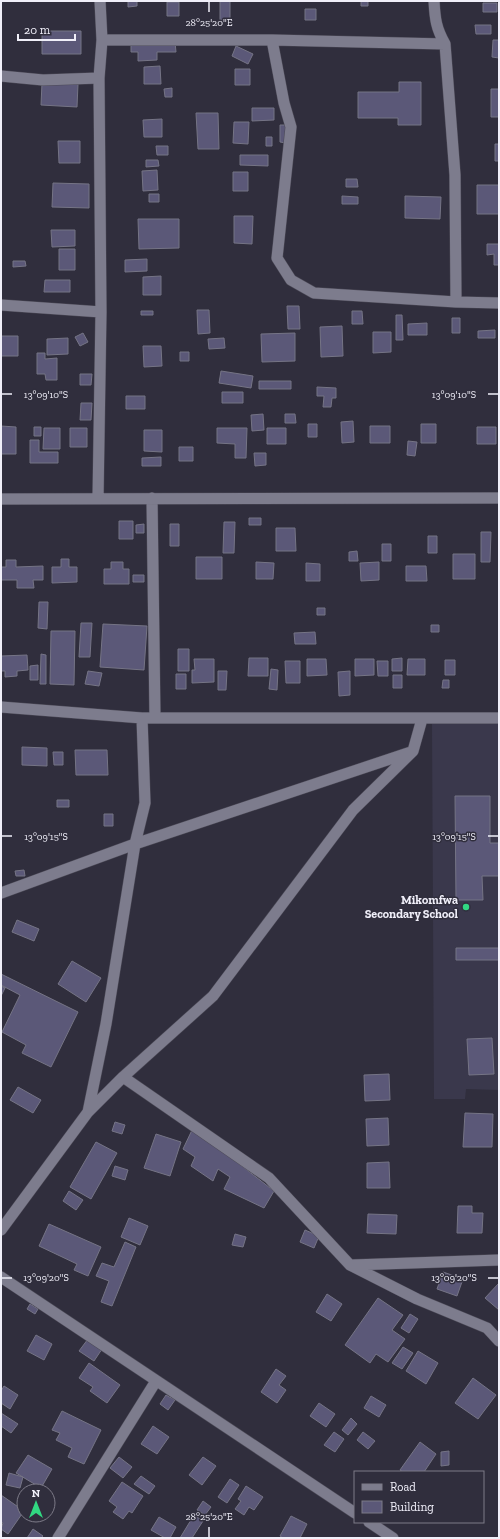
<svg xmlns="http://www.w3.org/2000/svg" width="500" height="1539" viewBox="0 0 500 1539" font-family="'Zilla Slab',serif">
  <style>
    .built { fill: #3a384c }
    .building { fill: #5b5878; stroke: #757485 }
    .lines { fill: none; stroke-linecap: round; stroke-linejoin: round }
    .minor-casing { stroke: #4c4a57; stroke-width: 12 }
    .minor { stroke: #7d7c8d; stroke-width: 11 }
    .ticks { fill: none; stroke: #f0eff9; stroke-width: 1.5 }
    .poi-dot { fill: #31d882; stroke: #302e3d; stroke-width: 1.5 }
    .labels { text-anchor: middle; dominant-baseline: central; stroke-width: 3; stroke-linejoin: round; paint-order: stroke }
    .poi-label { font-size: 12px; font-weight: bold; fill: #f0eff9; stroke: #302e3d; text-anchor: end }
    .ticks-label { font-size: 10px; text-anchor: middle; fill: #f0eff9; stroke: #302e3d; stroke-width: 3; stroke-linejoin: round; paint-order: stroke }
  </style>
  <rect width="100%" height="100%" fill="#302e3d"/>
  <path class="built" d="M499 723V1090L466 1089 465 1099H434L432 724Z"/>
  <path class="building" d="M128 1H137V6L128 7Z
    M220 1H230V20H220Z
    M361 1H368V6H361Z
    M167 2H179V16H167Z
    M483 3H497V12H483Z
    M305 9H316V20H305Z
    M475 25H491V34H476Z
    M42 31H81V54H42Z
    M493 40H499V58L492 57Z
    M175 42 176 52H157V60L138 61V52H131V43Z
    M236 46 253 54 248 64 232 56Z
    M160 66 161 84H144V67Z
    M235 69H250V85H235Z
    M399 82H421V125H398V118H358V92H399Z
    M42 83 78 84 77 107 41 105Z
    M172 88V97H165L164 89Z
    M491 89H499V117H491Z
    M252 108H274V120L252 121Z
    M196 113H218L219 149H198Z
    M162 119V137H144L143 120Z
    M234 122H249L248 144 233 143Z
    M280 125H286V143L280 142Z
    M266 137H272V146H266Z
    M58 141H80V163H59Z
    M495 144H499V161H495Z
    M156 146H168V155H157Z
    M240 155H268V166L240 165Z
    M146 160H158L159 166 146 167Z
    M157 170 158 190 143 191 142 171Z
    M233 172H248V191H233Z
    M346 179H357L358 187H346Z
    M53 183 89 184V208L52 207Z
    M477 185H499V214H477Z
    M149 194H159V202H149Z
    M342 196 358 197V204H342Z
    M405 196 441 197 440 219 405 218Z
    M234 216H253L252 244 234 243Z
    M138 219H179V248L139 249Z
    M51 230H75V246L52 247Z
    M487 244H499V265H494V254L487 255Z
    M59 249H75V270H59Z
    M147 259V271L125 272V260Z
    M13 261H25L26 266 13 267Z
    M161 276V295H143V277Z
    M45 280H70V292H44Z
    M287 306H299L300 329H288Z
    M197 310H209L210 333 198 334Z
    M141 311H153V315H141Z
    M352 311H362L363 324H352Z
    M396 315H402L403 340H396Z
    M452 318H460V333H452Z
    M427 323V335H408V324Z
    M342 326 343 356 321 357 320 327Z
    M495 330V338H478V331Z
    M373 332H391V352L373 353Z
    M83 333 88 342 80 346 75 337Z
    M295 333V361L262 362 261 334Z
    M1 336H18V356H1Z
    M68 338V354L47 355V339Z
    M224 338 225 348 209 349 208 339Z
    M143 346H161L162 366 144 367Z
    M180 352H189V361H180Z
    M37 353H45V359L57 358V380H46L45 374H37Z
    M221 371 253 376 251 388 219 383Z
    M80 374H92L91 385H80Z
    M259 381H291V389H259Z
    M317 387 336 388V398H332L331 407H323L324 396H317Z
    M222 392H243V403H222Z
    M126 396H145V409H126Z
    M81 403H92L91 420H80Z
    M263 414 264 430 252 431 251 415Z
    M285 414H295L296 423H285Z
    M353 421 354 442 342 443 341 422Z
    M308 424H317V437H308Z
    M421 424H436V443H421Z
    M1 426 16 427V454H1Z
    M370 426H390V443H370Z
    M34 427H41V436H34Z
    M477 427H496V444H477Z
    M44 428H60V449H43Z
    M70 428H87V447H70Z
    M217 428H247L246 458H235V444L217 443Z
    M267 428H286V444H267Z
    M144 430H162V452L144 451Z
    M30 440H39V452H58V463H30Z
    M408 441 417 442 415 456 407 455Z
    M179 447H193V461H179Z
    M254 453H266V465L255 466Z
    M161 457V466H142V458Z
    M249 518H261V525H249Z
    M119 521H133V539H119Z
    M224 522H235L234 553H223Z
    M144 524V533H136V525Z
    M170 524H179V546H170Z
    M276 528H295L296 551H276Z
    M481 532H491L490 562H481Z
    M428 536H437V553H428Z
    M382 544H391V561H382Z
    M357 551 358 561H349V552Z
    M453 554H475V579H453Z
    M196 557H222V579H196Z
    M61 559H69V567H77V582L52 583V567H61Z
    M6 560H16V567L43 566V580H33L34 588H17V580H1V567H6Z
    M111 562H123V569H129V584H104V569H111Z
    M256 562 274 563 273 579H256Z
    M379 562V580L361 581 360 563Z
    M306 563 320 564V581H306Z
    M406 566H426L427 581H406Z
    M133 575H144V582H133Z
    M39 602H48L47 629 38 628Z
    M317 608H325V615H317Z
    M81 623H92L90 657H79Z
    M103 624 147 626 144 670 100 667Z
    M431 625H439V632H431Z
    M51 631H75L74 685 50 684Z
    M315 632 316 644H295L294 633Z
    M178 649H189V671H178Z
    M41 654 46 655V684H40Z
    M27 655 28 670 17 671V676L5 677V671H1V656Z
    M249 658H268V676H248Z
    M402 658V671H392V659Z
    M194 659H214V682L192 683V670H195Z
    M307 659H326L327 675 307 676Z
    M355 659H374V675L355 676Z
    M408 659H425V675H407Z
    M445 660H455V675H445Z
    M285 661H300V683H286Z
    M377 661H388V676H378Z
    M38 665V680H30V666Z
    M271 669 278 670 277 690 269 689Z
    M88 671 102 673 99 686 85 684Z
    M218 671H227L226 690H218Z
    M350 671V695L339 696 338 672Z
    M176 674H186V689H176Z
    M393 675H402V688H393Z
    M443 680H449V688H442Z
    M22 747 47 748V766L22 765Z
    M75 750H107L108 775H76Z
    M53 752H63V765H54Z
    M455 796H490V843H499V876H482L483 900H456Z
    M57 800H69V807H57Z
    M104 814H113V826H104Z
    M24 870 25 876H16L15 871Z
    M17 920 39 929 34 941 12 932Z
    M456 948H499V960H456Z
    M72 961 101 978 86 1002 58 984Z
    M1 974 78 1012 51 1067 22 1053 26 1045 2 1032 20 995 1 985Z
    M1 986 5 988 1 996Z
    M492 1038 494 1074 469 1075 467 1039Z
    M389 1074 390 1100 365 1101 364 1075Z
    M18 1087 41 1100 33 1113 10 1100Z
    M465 1113 493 1114 492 1147H463Z
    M388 1118 389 1145 367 1146 366 1119Z
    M115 1122 125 1125 122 1134 112 1131Z
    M193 1128 274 1191 264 1208 224 1189 230 1177 218 1169 213 1181 191 1166 195 1157 183 1149Z
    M156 1134 181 1142 170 1176 144 1168Z
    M96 1142 117 1153 91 1199 70 1187Z
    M389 1162 390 1188H367V1163Z
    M115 1166 128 1170 125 1180 112 1176Z
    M69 1191 83 1200 76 1210 63 1201Z
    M458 1206H472V1213H483L482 1233H457Z
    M368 1214 397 1215 396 1234 367 1233Z
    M129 1218 148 1226 140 1245 121 1237Z
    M49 1224 101 1247 88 1276 74 1270 77 1264 39 1246Z
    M305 1230 319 1236 314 1248 300 1242Z
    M235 1234 246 1237 243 1247 232 1245Z
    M125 1242 136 1247 112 1306 101 1302 109 1281 96 1276 102 1263 114 1267Z
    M443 1272 463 1279 457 1296 437 1289Z
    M499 1283V1310L485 1298Z
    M327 1294 342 1304 331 1321 316 1312Z
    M378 1298 403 1315 392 1330 405 1339 388 1362 376 1354 370 1363 345 1345Z
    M30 1304 38 1309 35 1314 27 1309Z
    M410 1314 418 1319 409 1333 401 1328Z
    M36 1335 52 1344 44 1360 27 1351Z
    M88 1339 102 1349 94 1361 79 1351Z
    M403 1347 413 1353 402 1369 392 1363Z
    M418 1351 438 1363 426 1384 406 1371Z
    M89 1363 120 1385 107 1403 90 1391 93 1387 79 1378Z
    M276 1369 286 1376 279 1385 286 1390 277 1403 261 1392Z
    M473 1378 496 1395 478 1419 455 1403Z
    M4 1386 18 1395 10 1409 1 1403V1391Z
    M166 1395 175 1400 168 1410 160 1404Z
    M371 1396 386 1405 379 1417 364 1408Z
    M319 1403 335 1414 326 1427 310 1416Z
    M62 1411 101 1430 84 1464 68 1457 72 1448 56 1440 60 1433 52 1430Z
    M1 1413 18 1424 11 1433 1 1426Z
    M351 1418 357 1424 348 1435 342 1430Z
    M153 1426 169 1437 157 1454 141 1444Z
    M334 1432 344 1439 335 1452 324 1445Z
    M363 1432 375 1441 368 1449 357 1440Z
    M420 1442 436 1454 424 1472H403L400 1470Z
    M449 1451V1465L441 1466V1452Z
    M28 1455 52 1469 41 1488 16 1473Z
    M119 1457 132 1467 123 1478 110 1468Z
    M203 1457 216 1466 202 1485 189 1475Z
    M9 1473 23 1477 20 1488 6 1485Z
    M141 1476 155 1486 149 1494 134 1484Z
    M230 1479 239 1485 227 1503 218 1497Z
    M122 1482 143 1496 132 1513 129 1511 123 1519 113 1512 117 1507 109 1501Z
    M246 1486 263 1497 254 1510 249 1507 244 1515 235 1509 241 1501 238 1499Z
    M1 1495 24 1511 8 1534 1 1529 3 1523 1 1522Z
    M203 1501 211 1507 205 1515 197 1510Z
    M194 1515 203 1521 192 1538H180Z
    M291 1516 307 1524 300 1538H283L280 1536Z
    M159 1517 176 1527 170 1538H165L151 1530Z
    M33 1529 43 1536 41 1538H27Z"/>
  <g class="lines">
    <g class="minor-casing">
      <path id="minor" d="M434 1C435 19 436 28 445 44
        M102 40H272L445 44 455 175 456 302 499 303
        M272 40 284 103 291 127 277 258 291 280 314 293 456 302
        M1 76 43 80 99 78
        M1 305 101 312
        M152 498 155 718
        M1 499 499 498
        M98 499 101 312 99 78 102 40 100 1
        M1 707 142 718H499
        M1 893 135 844 411 752
        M123 1077 269 1178 350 1265 417 1299 487 1328 499 1341
        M88 1112 123 1077 213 996 353 810 413 751 422 719
        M1 1230 88 1112 106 1024 135 844 145 803 142 718
        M352 1265 499 1260
        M1 1277 355 1513
        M369 1522 393 1538
        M58 1538 156 1381"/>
    </g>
    <use href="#minor" class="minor"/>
  </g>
  <path class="ticks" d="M209 2V12M2 394H12M488 394H498M2 836H12M488 836H498M2 1278H12M488 1278H498M209 1527V1537"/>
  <circle class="poi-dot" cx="466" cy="907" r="4"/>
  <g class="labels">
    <g class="poi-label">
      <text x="458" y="900">Mikomfwa<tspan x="458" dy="14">Secondary School</tspan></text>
    </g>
  </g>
  <g class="ticks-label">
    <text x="209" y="26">28°25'20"E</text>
    <text x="46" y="398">13°09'10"S</text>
    <text x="454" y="398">13°09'10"S</text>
    <text x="46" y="840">13°09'15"S</text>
    <text x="454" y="840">13°09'15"S</text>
    <text x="46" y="1281">13°09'20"S</text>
    <text x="454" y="1281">13°09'20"S</text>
    <text x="209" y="1520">28°25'20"E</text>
  </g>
  <rect width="500" height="1539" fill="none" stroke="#f0eff9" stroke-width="4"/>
  <rect x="354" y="1471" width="130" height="52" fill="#302e3d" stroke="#7d7b88"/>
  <rect x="362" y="1484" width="20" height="6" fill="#7d7c8d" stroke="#7d7b88"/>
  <text x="390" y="1491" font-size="12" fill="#f0eff9">Road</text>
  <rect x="362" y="1501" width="20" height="12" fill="#5b5878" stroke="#7d7b88"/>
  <text x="390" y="1511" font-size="12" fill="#f0eff9">Building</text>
  <g transform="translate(36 1503)"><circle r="19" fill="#302e3d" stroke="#7d7b88"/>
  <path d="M0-3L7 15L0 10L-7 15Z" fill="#31d882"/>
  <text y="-6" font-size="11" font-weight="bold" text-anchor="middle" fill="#f0eff9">N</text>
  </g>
  <path d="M18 34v6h57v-6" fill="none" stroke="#f0eff9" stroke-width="2"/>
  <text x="24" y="34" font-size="12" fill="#f0eff9" stroke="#302e3d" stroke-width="3" paint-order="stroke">20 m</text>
</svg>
